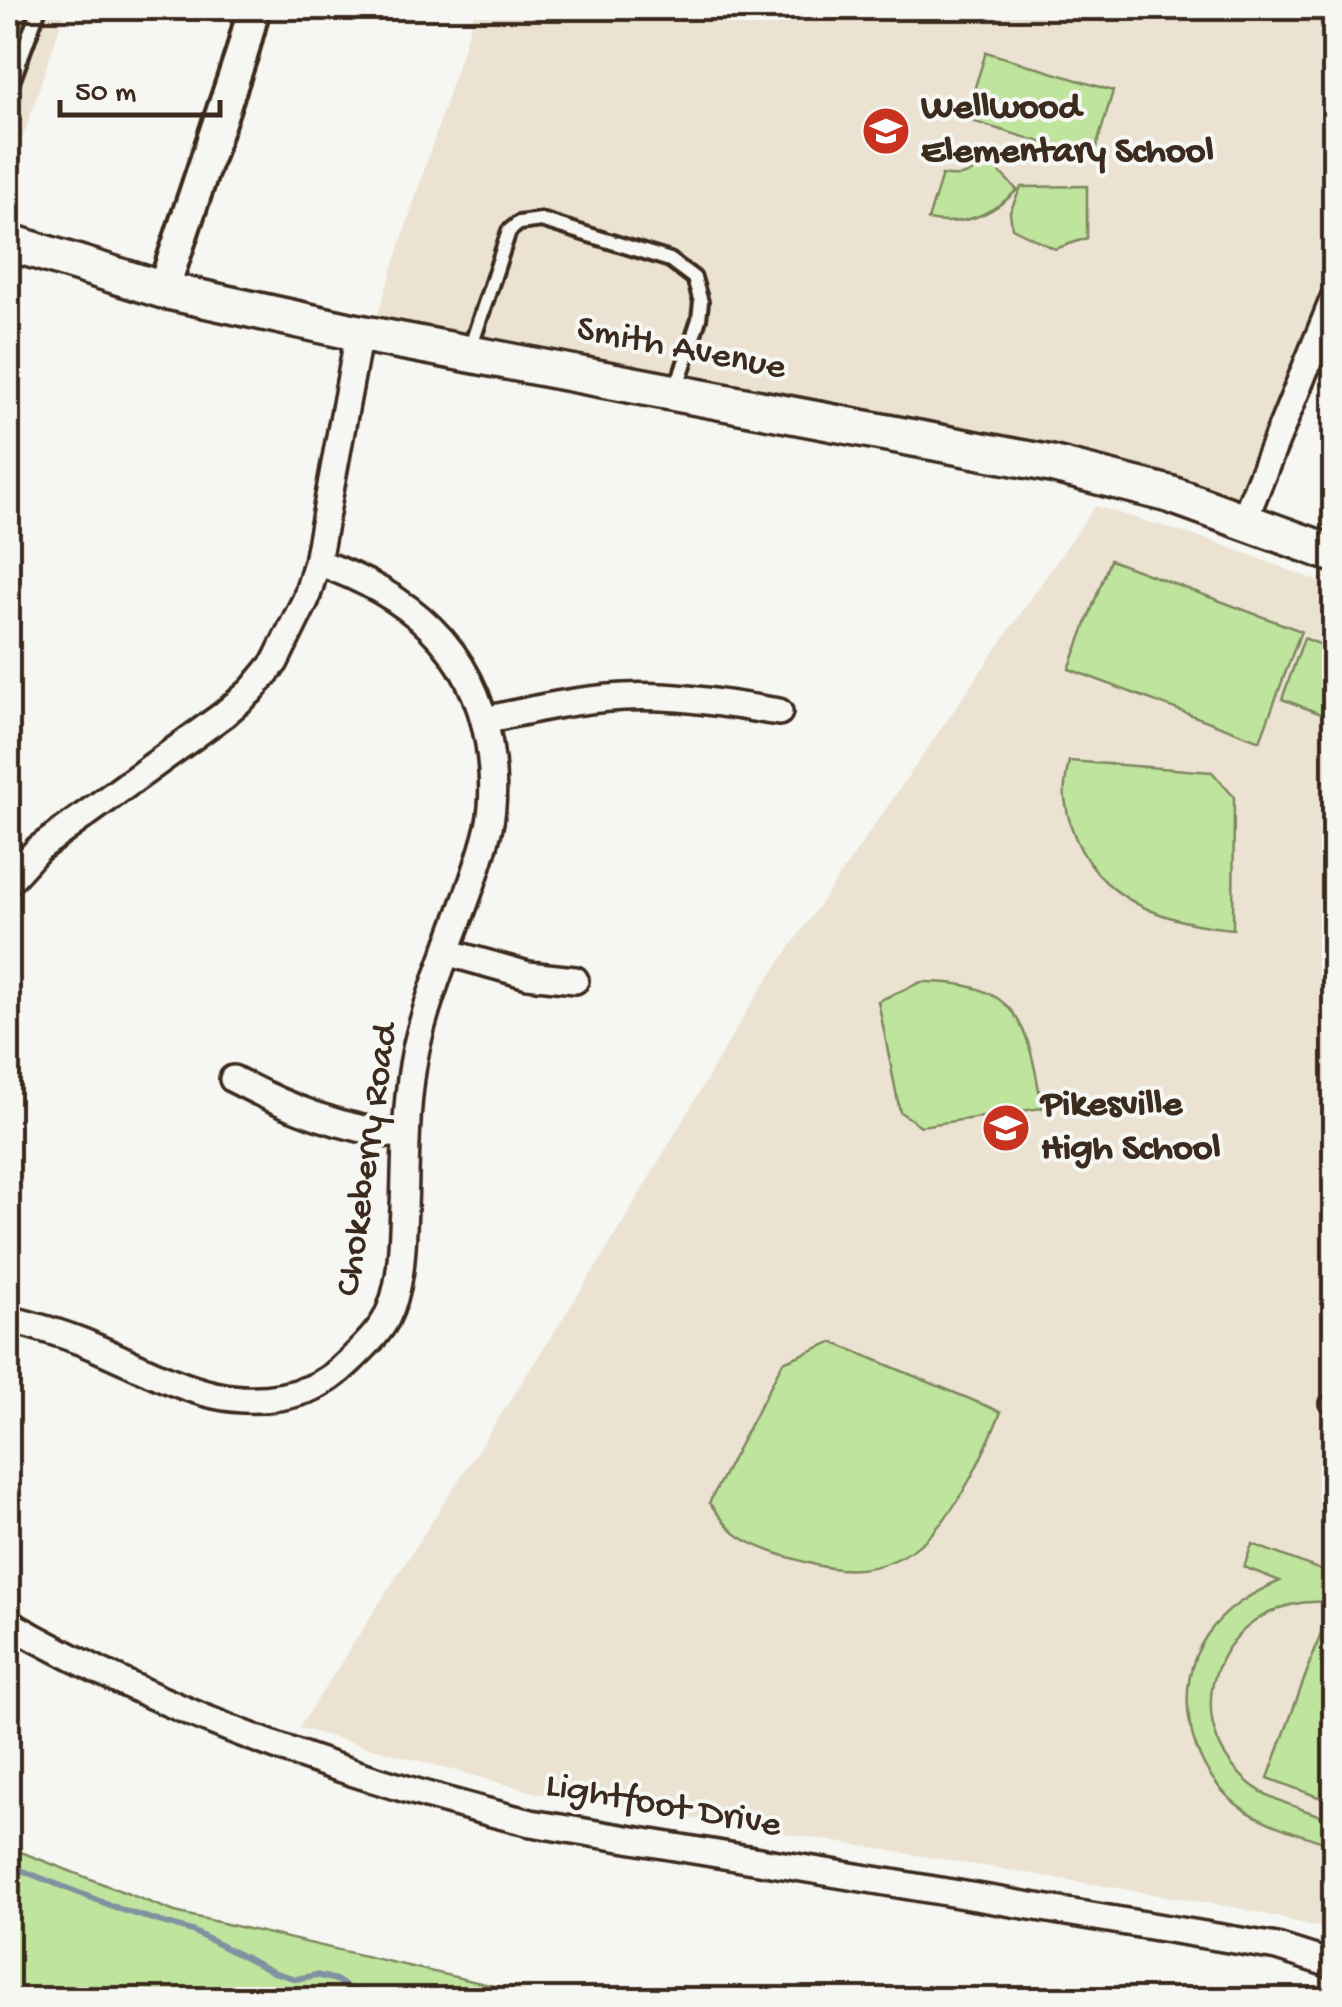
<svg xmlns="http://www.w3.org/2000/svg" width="1342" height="2007" viewBox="0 0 1342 2007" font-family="'Gochi Hand',sans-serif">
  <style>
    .built { fill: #ebe2d1 }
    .green { fill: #bfe49e; stroke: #7d875e; stroke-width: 2.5 }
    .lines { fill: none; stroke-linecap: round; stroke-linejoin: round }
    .stream { stroke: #8091a1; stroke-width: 6 }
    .service-casing { stroke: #3b2a1e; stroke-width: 20 }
    .minor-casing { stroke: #3b2a1e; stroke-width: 32 }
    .tertiary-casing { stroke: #3b2a1e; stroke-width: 38 }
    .secondary-casing { stroke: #3b2a1e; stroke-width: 42 }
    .service { stroke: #f6f6f2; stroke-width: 12 }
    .minor { stroke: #f6f6f2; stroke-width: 25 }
    .tertiary { stroke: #f6f6f2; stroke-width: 30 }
    .secondary { stroke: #f6f6f2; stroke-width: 35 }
    .labels { text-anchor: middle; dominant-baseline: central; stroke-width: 8; stroke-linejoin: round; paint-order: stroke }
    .poi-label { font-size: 38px; font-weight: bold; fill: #3b2a1e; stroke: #f6f6f2; text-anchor: start }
    .street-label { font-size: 38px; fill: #3b2a1e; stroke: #f6f6f2 }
  </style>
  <rect width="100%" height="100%" fill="#f6f6f2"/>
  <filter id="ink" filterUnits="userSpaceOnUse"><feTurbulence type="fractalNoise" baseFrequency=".01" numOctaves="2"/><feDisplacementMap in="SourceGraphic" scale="20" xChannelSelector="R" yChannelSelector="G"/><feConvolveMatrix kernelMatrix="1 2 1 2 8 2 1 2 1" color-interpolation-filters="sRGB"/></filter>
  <g filter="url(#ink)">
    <path class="built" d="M8 8H66L8 182Z
      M476 8H1334V254L1237 498 1148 469 1062 448 377 317Z
      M1095 506 1212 541 1334 587V1931L1239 1908 538 1793 299 1728 605 1253 751 1004Z"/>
    <path class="green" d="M986 52 1113 91 1093 158 965 119Z
      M986 158 1017 190C993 214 963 227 928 220L942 175C963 179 972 175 986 158Z
      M1087 186V238L1055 249 1012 228 1010 212 1021 187Z
      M1110 560 1301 631 1260 741 1069 669Z
      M1304 638 1334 650V719L1282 699Z
      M1069 761 1212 772 1234 797 1233 929C1150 922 1078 890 1065 799 1063 787 1067 773 1069 761Z
      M921 982C1018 981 1028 1022 1042 1108L921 1126 900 1112 878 1001Z
      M832 1342 1001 1412C965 1498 920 1598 805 1562 784 1556 759 1549 740 1537 728 1530 719 1514 709 1503L783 1362Z
      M1252 1544 1334 1575V1603C1229 1589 1166 1711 1249 1783 1272 1802 1307 1810 1334 1821V1846C1303 1834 1262 1825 1235 1803 1188 1764 1171 1687 1207 1635 1226 1608 1250 1594 1280 1581L1244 1567Z
      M1327 1617 1334 1620V1803L1268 1778Z
      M8 1847 175 1912 550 1999H8Z"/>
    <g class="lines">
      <path class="stream" d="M8 1865 125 1911 192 1931 273 1972 296 1979 316 1975 336 1980 349 1989 395 2000"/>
      <g class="service-casing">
        <path id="service" d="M8 93 39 8
          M469 352 509 231 519 223 541 220 670 260 694 278 701 302 699 319 676 390
          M1327 1404 1334 1407"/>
      </g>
      <g class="minor-casing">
        <path id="minor" d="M1244 520 1334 298
          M485 720C530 710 577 699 624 697 675 694 728 704 779 712
          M8 882 38 849 223 715 251 691 275 662 306 599 317 562 359 333
          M446 952 528 975 575 980
          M233 1079C290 1109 342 1129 406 1136
          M8 1319C32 1325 57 1332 80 1341 158 1372 222 1421 309 1389 325 1383 340 1371 352 1359 364 1347 378 1334 386 1319 403 1286 402 1244 404 1208 406 1155 405 1101 416 1049 433 973 470 903 489 827 495 800 493 771 489 744 473 646 406 593 317 562
          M8 1623C175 1717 345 1777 531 1823L1277 1947 1334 1965"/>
      </g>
      <g class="tertiary-casing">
        <path id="tertiary" d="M163 290 242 53 254 8"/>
      </g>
      <g class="secondary-casing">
        <path id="secondary" d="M8 242 163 290 359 333 1051 464 1169 494 1334 554"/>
      </g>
      <use href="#service" class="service"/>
      <use href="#minor" class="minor"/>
      <use href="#tertiary" class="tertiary"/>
      <use href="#secondary" class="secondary"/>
    </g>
  </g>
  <defs>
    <g id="school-disc" transform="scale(2.5)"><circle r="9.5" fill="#c8321e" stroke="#f6f6f2"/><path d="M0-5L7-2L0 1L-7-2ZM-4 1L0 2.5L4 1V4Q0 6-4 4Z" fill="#fff"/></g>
  </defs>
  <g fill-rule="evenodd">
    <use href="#school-disc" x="886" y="131"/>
    <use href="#school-disc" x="1006" y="1128"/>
  </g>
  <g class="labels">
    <g class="poi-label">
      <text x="921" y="109">Wellwood<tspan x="921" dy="44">Elementary School</tspan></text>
      <text x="1041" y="1106">Pikesville<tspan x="1041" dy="44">High School</tspan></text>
    </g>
    <g class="street-label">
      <text transform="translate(681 350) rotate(11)">Smith Avenue</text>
      <text transform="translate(369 1160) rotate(-82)">Chokeberry Road</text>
      <text transform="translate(663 1807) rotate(10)">Lightfoot Drive</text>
    </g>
  </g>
  <rect width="1342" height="2007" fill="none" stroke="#f6f6f2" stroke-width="40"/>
  <rect x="20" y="20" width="1302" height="1967" fill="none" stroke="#3b2a1e" stroke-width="4" filter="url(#ink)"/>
  <path d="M60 100v15h160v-15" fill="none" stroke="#3b2a1e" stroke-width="5"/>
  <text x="75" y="100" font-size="30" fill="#3b2a1e" stroke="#f6f6f2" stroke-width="8" paint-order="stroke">50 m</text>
</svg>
